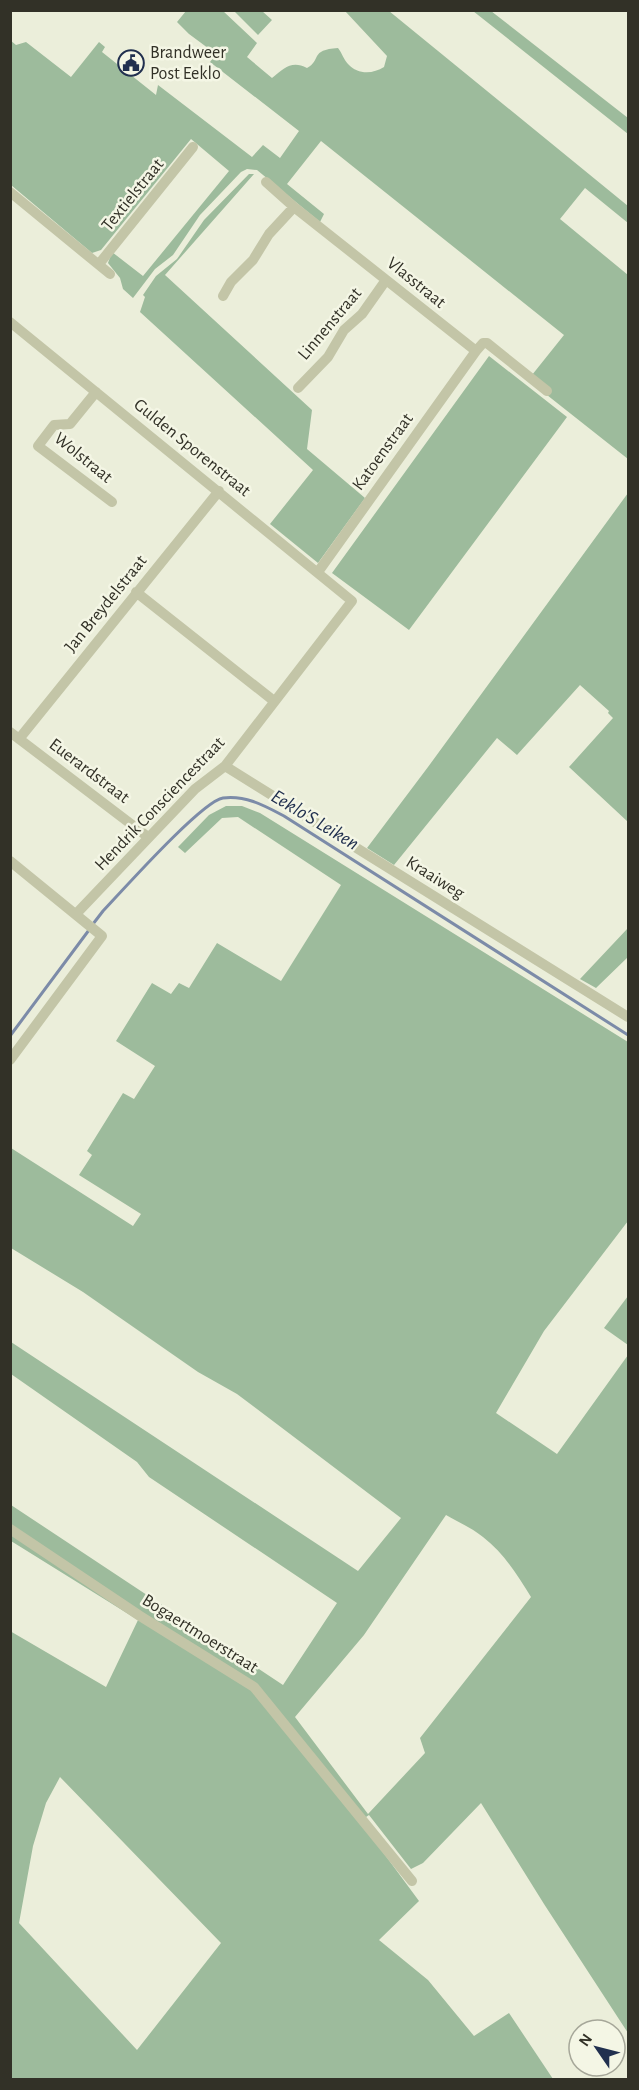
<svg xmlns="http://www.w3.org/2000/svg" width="639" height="2090" viewBox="0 0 639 2090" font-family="'Alegreya Sans',sans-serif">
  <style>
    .green { fill: #9dbb9c; fill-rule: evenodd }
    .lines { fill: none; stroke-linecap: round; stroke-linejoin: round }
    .stream { stroke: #7c8ba8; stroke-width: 3 }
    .street { stroke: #c3c5a7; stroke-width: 10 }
    .labels { text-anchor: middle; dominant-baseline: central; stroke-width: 5; stroke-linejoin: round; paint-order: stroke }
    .poi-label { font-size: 18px; fill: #323127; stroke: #f4f6e5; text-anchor: start }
    .street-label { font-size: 18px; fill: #323127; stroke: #f4f6e5 }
    .water-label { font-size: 20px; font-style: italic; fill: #21304f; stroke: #f4f6e5 }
  </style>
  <rect width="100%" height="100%" fill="#ebeeda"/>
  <path class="green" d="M186 11H223L257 43 247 57 272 78C284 68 292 60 307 68 322 60 309 50 338 48 342 53 344 60 348 64 358 75 373 74 384 67L387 56 345 11H389L628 206V223L585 188 560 219 628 275V459L528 380 564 335 321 141 287 184 324 214 320 222 257 170 247 169 241 172 200 215 173 255 155 269 133 298 123 289 120 278 108 263 112 252 143 276 229 171 191 139 101 250 92 253 11 185 10 40 16 45 26 42 71 77 99 42 105 47 102 52 156 95 158 85 252 157 263 145 280 158 299 131 210 62 216 54 189 34 177 22Z
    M234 11H262L272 20 258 35Z
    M473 11H491L628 118V134Z
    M249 174H254L165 275 312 410 307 449 365 498 318 563 270 524 313 470 140 312 145 297 143 295 156 276 177 259 204 220Z
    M489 356 567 417 409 630 332 573Z
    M628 493V822L569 767 613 718 608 713 609 711 580 685 517 755 497 738 394 865 367 848 428 767Z
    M226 806H242L260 813 628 1042V1221L544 1331 496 1413 557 1454 628 1355V2033L544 1904 481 1803 423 1863 411 1869 369 1815 360 1821 419 1901 379 1940 428 1980 474 2036 509 2013 553 2079H11L10 1631 106 1687 138 1620 11 1541V1505L283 1685 337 1603 149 1477 137 1462 11 1374V1342L358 1571 401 1518 237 1394 198 1372 83 1292 11 1248V1148L133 1226 141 1214 79 1175 92 1155 87 1151 123 1093 134 1099 155 1066 116 1041 152 983 171 994 179 983 189 988 217 943 281 981 341 885 238 817 222 818 185 853 178 847 209 815ZM446 1515C458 1522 472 1528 483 1537 504 1553 517 1575 531 1597L420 1738 425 1753 368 1814 295 1717 364 1635ZM60 1777 221 1943 137 2050 19 1923 33 1846 46 1803Z
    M628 928V957L596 988 580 979Z
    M628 1296V1345L604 1328Z"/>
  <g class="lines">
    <path class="stream" d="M93 924 103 911C122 891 202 801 223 798 246 795 265 806 284 816L628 1035
      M10 1036 89 930"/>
    <path class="street" d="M266 182 294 207 476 351 483 343H487L547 391
      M10 192 110 274
      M99 264 193 147
      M223 296 231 282 253 260 269 234 294 207
      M10 322 352 601 225 766 195 789 76 914
      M298 388 328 357 344 330 362 314 386 280
      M96 392 70 424 54 425 38 446 112 502
      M318 572 476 351
      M136 592 274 701
      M10 732 148 837
      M19 739 219 491
      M225 766 628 1017
      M10 861 102 936 10 1060
      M10 1529 140 1616 254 1687 412 1881"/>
  </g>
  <defs>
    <g id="civic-ring" transform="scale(1.35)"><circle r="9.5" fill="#f4f6e5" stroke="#21304f" stroke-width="1.5"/><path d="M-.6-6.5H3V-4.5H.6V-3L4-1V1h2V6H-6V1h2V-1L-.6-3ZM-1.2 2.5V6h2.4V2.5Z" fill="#21304f"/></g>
  </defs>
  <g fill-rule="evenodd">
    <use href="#civic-ring" x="131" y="63"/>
  </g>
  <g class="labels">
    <g class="poi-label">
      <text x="150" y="53">Brandweer<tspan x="150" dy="21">Post Eeklo</tspan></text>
    </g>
    <g class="street-label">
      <text transform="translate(133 195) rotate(-51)">Textielstraat</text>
      <text transform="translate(416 283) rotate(39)">Vlasstraat</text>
      <text transform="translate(330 324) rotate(-50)">Linnenstraat</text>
      <text transform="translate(192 448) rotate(39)">Gulden Sporenstraat</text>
      <text transform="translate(383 452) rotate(-54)">Katoenstraat</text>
      <text transform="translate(83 458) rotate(39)">Wolstraat</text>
      <text transform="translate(106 604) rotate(-51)">Jan Breydelstraat</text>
      <text transform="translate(89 771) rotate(37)">Euerardstraat</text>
      <text transform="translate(160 804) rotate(-46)">Hendrik Consciencestraat</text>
      <text transform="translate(435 878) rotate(32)">Kraaiweg</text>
      <text transform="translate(200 1634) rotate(32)">Bogaertmoerstraat</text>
    </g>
    <g class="water-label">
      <text transform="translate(315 820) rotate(31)">Eeklo'S Leiken</text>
    </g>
  </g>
  <rect width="639" height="2090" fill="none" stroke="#323127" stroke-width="24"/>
  <g transform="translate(597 2048) rotate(305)"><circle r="28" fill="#f4f6e5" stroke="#a6a799" stroke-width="1.5"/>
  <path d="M0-4.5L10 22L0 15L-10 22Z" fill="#21304f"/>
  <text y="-9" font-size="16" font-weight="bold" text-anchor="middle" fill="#323127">N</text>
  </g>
</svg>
